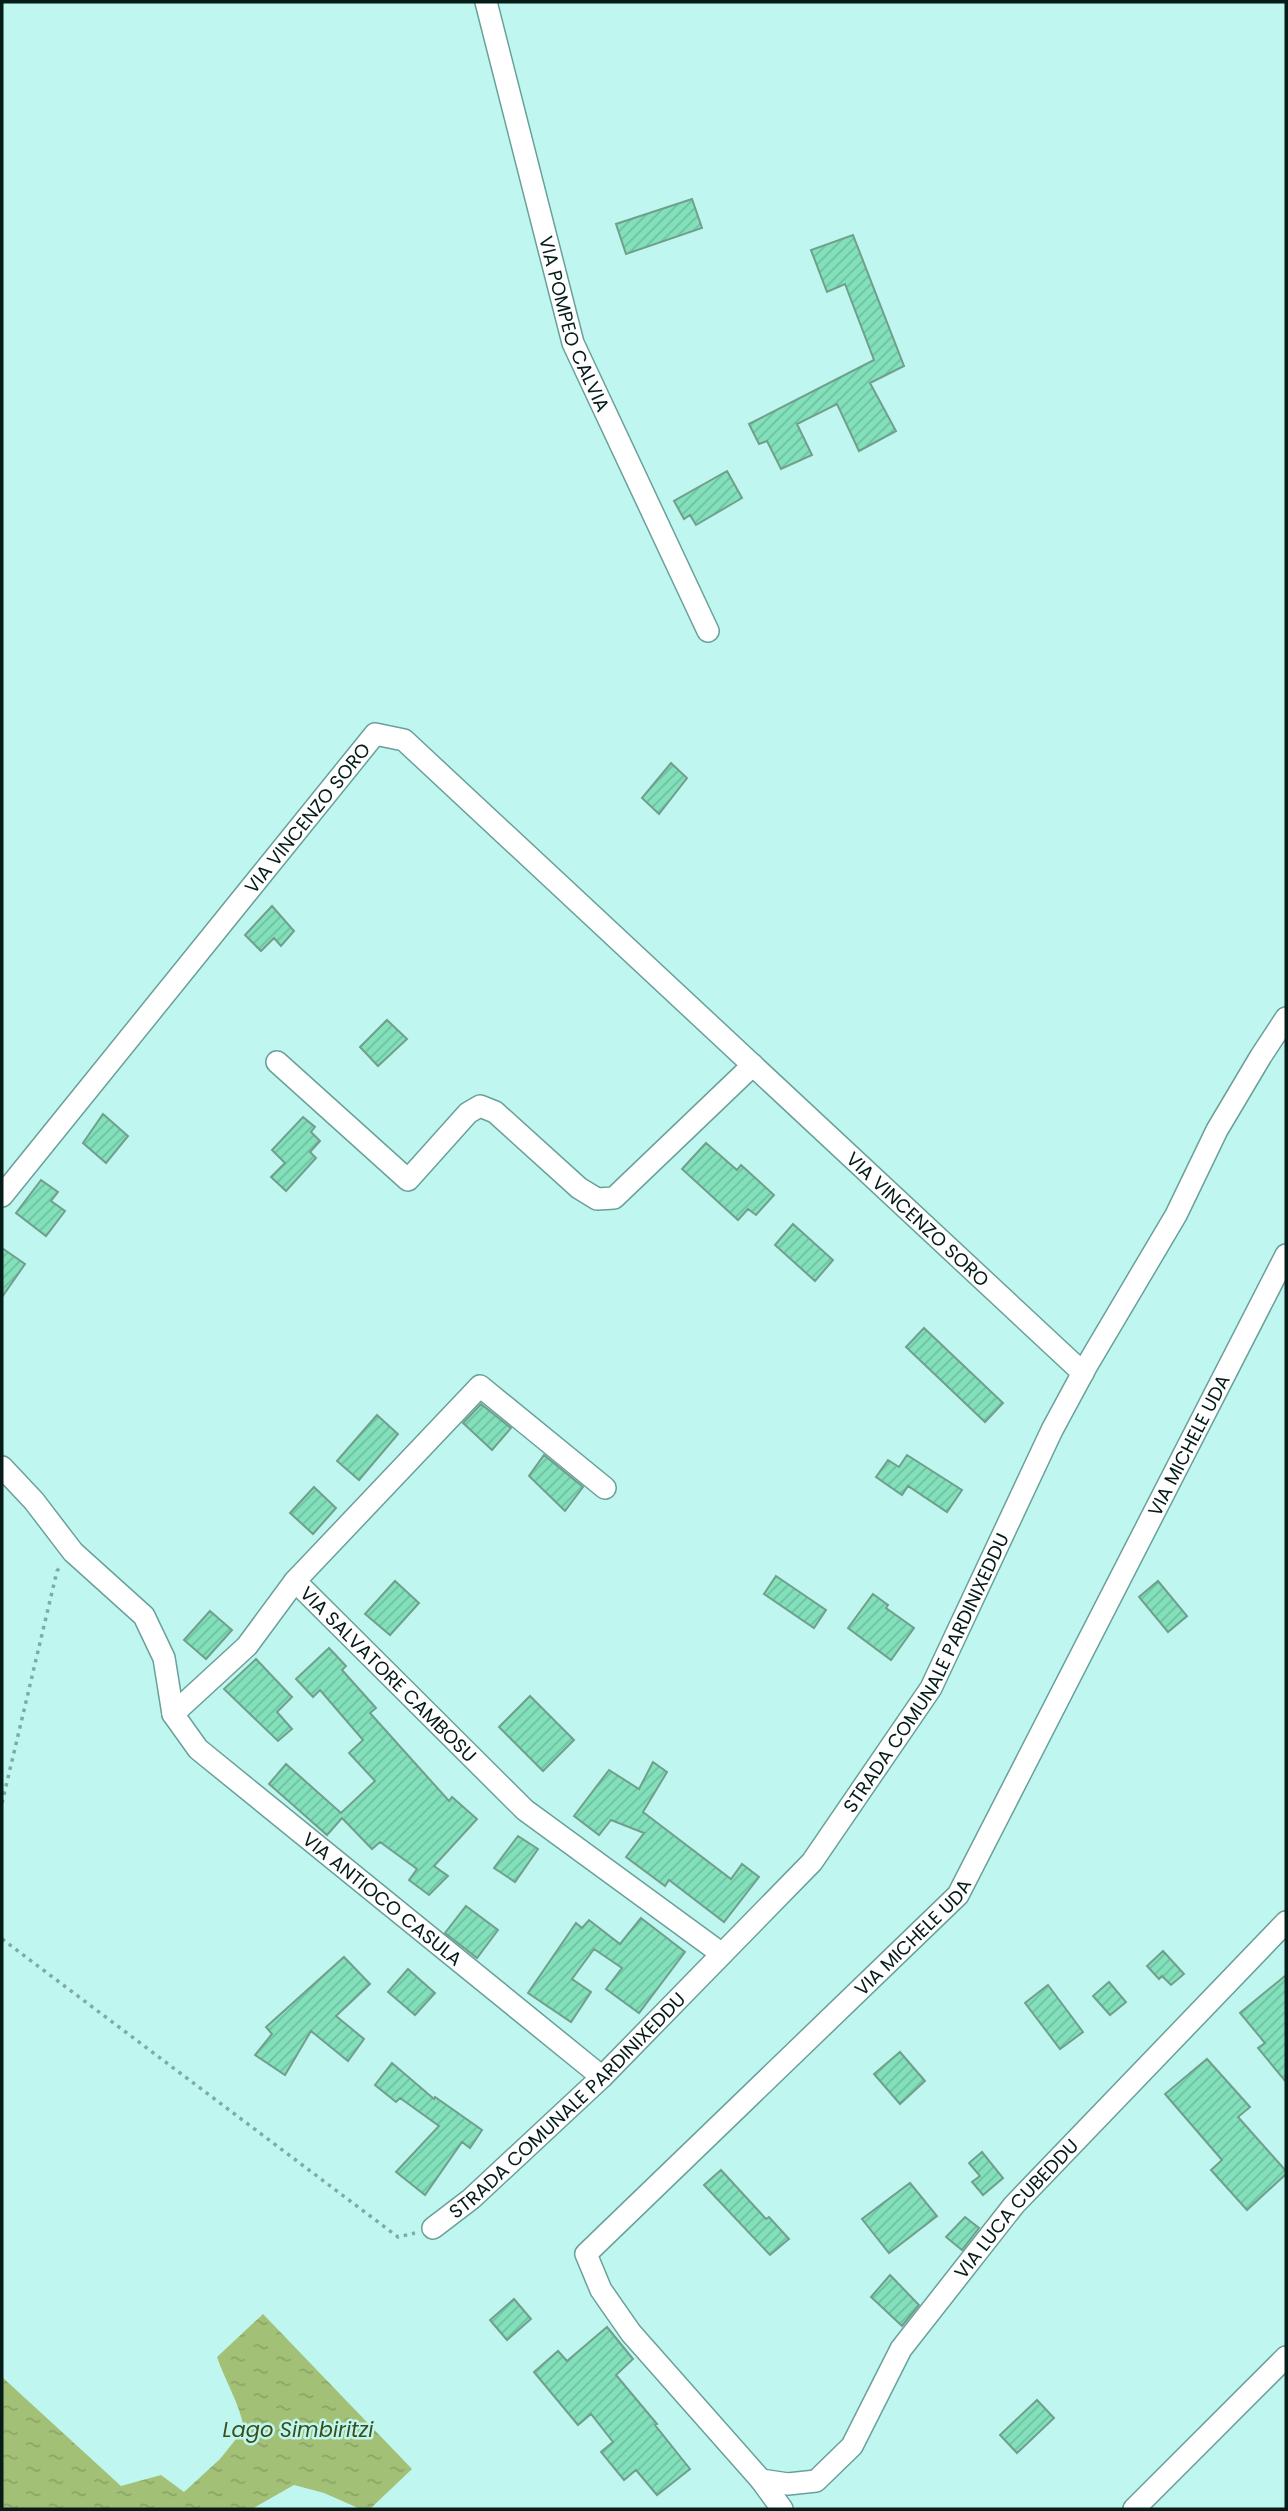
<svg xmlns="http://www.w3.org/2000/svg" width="1288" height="2511" viewBox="0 0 1288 2511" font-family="Poppins,sans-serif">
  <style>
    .water { fill: url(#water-ripples) }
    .building { fill: url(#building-hatch); stroke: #719f8c; stroke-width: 2 }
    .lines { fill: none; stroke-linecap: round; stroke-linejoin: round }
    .street-casing { stroke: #6aa09a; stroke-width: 24 }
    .path { stroke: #7faba5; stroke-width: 3.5; stroke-dasharray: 3.5 5; stroke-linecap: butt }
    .street { stroke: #fff; stroke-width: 21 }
    .labels { text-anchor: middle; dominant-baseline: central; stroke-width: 5; stroke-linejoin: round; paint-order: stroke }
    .street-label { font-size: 19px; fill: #051c19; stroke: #bff7f0 }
    .water-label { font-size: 21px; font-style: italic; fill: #3b4e19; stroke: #bff7f0 }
  </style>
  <defs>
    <pattern id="water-ripples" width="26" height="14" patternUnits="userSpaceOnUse" patternTransform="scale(1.75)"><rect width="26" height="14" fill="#a3c176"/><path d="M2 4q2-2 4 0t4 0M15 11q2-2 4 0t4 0" fill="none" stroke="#8ba566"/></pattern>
    <pattern id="building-hatch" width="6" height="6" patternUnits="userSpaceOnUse" patternTransform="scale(1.75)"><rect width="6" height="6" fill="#82e0bb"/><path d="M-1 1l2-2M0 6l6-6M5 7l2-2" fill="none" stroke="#6fc0a0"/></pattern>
  </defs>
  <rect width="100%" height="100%" fill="#bff7f0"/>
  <path class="water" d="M263 2314 412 2469 370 2509 358 2508 324 2493 294 2485 252 2509H2V2377L121 2486 161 2475 184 2492 220 2459 244 2429C240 2404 225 2381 217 2357Z"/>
  <path class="building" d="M692 199 702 228 626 254 616 224Z
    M853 235 904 366 870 383 896 431 859 451 837 404 797 424 812 455 781 469 767 441 759 444 749 424 874 360 845 284 827 292 811 250Z
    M727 471 742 498 696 525 690 515 684 519 674 501Z
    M671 763 687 778 659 814 642 798Z
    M272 906 294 931 281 946 274 938 261 951 245 935Z
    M387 1020 407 1039 378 1066 360 1047Z
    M103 1114 128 1136 106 1163 83 1143Z
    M303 1117 315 1127 311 1132 320 1141 310 1152 316 1158 286 1191 271 1177 285 1163 272 1150Z
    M706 1143 737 1170 741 1165 774 1195 756 1215 748 1209 738 1220 682 1169Z
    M41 1180 58 1192 51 1201 65 1211 46 1236 16 1213Z
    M793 1224 833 1260 815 1281 775 1245Z
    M2 1248 25 1264 2 1297Z
    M924 1328 1003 1403 985 1422 906 1347Z
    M481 1404 511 1428 492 1450 463 1423Z
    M377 1415 398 1434 359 1480 337 1461Z
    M544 1455 583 1487 565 1511 529 1476Z
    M907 1455 962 1490 947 1512 908 1486 902 1495 876 1477 888 1460 899 1467Z
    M314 1487 336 1508 313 1534 290 1513Z
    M776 1576 826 1610 814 1628 764 1594Z
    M395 1581 419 1603 390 1635 365 1614Z
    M1158 1581 1187 1616 1168 1632 1139 1597Z
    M873 1594 888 1605 886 1608 914 1628 891 1660 848 1628Z
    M210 1611 232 1630 206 1659 184 1640Z
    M329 1648 346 1666 342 1670 376 1708 370 1713 449 1801 452 1797 477 1819 434 1866 448 1876 429 1895 409 1880 417 1869 380 1842 372 1849 342 1818 327 1835 269 1784 286 1764 341 1813 375 1781 349 1753 363 1740 320 1690 313 1697 296 1679Z
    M256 1659 292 1697 277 1712 292 1729 278 1741 224 1689Z
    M530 1696 574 1740 543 1771 499 1727Z
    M653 1762 667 1772 643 1812 731 1879 742 1864 759 1877 724 1922 669 1880 665 1886 626 1857 644 1833 611 1820 599 1835 574 1816 609 1770 639 1789Z
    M518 1836 538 1849 515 1882 494 1868Z
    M466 1906 498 1930 477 1958 445 1933Z
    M641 1918 685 1952 639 2013 606 1989 622 1968 594 1949 572 1979 591 1992 571 2022 528 1993 576 1923 582 1928 589 1920 620 1944Z
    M1163 1951 1184 1974 1171 1985 1162 1976 1159 1979 1147 1966Z
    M344 1957 370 1984 336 2016 364 2039 348 2061 311 2031 285 2075 255 2055 272 2034 266 2027Z
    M408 1969 435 1993 415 2015 388 1992Z
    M1286 1975V2082L1258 2048 1265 2043 1240 2013Z
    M1109 1982 1126 2002 1110 2015 1093 1996Z
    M1048 1985 1083 2032 1060 2049 1025 2003Z
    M900 2052 925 2081 900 2104 874 2074Z
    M1207 2059 1250 2107 1238 2117 1286 2171V2174L1247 2210 1211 2170 1222 2160 1165 2094Z
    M392 2063 434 2099 435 2097 482 2130 470 2148 462 2142 425 2195 396 2172 439 2126 400 2098 396 2102 375 2085Z
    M982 2152 1003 2178 983 2195 972 2182 980 2176 969 2163Z
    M721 2170 766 2219 769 2217 789 2239 770 2255 704 2185Z
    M910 2183 937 2216 889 2253 862 2219Z
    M965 2217 979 2228 962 2250 946 2237Z
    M890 2275 919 2305 902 2326 871 2297Z
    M514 2299 531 2319 507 2340 490 2320Z
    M607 2327 633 2359 616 2375 657 2424 655 2425 690 2469 657 2495 636 2470 624 2480 601 2452 613 2442 591 2414 578 2425 534 2372 558 2351 567 2361Z
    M1037 2400 1054 2418 1017 2453 1000 2435Z"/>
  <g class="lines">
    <g class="street-casing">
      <g id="street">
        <path id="s1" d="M486 2 573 343 708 631"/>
        <path d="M277 1062 408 1180 468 1113 480 1106 495 1112 579 1188 597 1199 614 1198 753 1065"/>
        <path id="s2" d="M2 1196 375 734 404 740 1083 1373"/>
        <path d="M2 1467 34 1501 73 1552 144 1616 164 1658 173 1714"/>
        <path id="s3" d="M605 1488 480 1386 295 1581 525 1810 722 1954"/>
        <path id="s4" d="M295 1581 247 1646 173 1714 198 1749 602 2077"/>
        <path id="s5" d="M433 2228 471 2199 602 2077 812 1862 931 1688 1052 1430 1086 1367 1176 1215 1217 1130 1261 1056 1286 1018"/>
        <path id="s6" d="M761 2480 788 2484 816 2481 852 2446 901 2349 1014 2205 1286 1922"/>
        <path id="s7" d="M782 2509 761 2480 631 2333 601 2290 586 2254 958 1895 1286 1255"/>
        <path d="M1134 2509 1286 2357"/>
      </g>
    </g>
    <path class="path" d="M2 1803 57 1571 60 1567
      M2 1939 398 2237 415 2233"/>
    <use href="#street" class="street"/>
  </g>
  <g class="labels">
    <g class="street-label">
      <text stroke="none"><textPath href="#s1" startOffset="334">VIA POMPEO CALVIA</textPath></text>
      <text stroke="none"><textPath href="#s2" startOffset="486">VIA VINCENZO SORO</textPath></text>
      <text stroke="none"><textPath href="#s2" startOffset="1326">VIA VINCENZO SORO</textPath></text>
      <text stroke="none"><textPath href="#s7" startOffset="1346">VIA MICHELE UDA</textPath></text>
      <text stroke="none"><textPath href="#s5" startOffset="749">STRADA COMUNALE PARDINIXEDDU</textPath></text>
      <text stroke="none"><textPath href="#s3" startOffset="562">VIA SALVATORE CAMBOSU</textPath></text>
      <text stroke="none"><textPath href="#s4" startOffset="462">VIA ANTIOCO CASULA</textPath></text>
      <text stroke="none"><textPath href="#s7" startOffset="779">VIA MICHELE UDA</textPath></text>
      <text stroke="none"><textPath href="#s5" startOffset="182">STRADA COMUNALE PARDINIXEDDU</textPath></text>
      <text stroke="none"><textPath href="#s6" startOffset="396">VIA LUCA CUBEDDU</textPath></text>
    </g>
    <g class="water-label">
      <text x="298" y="2429">Lago Simbiritzi</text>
    </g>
  </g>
  <rect width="1288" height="2511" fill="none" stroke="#051c19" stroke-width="7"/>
</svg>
